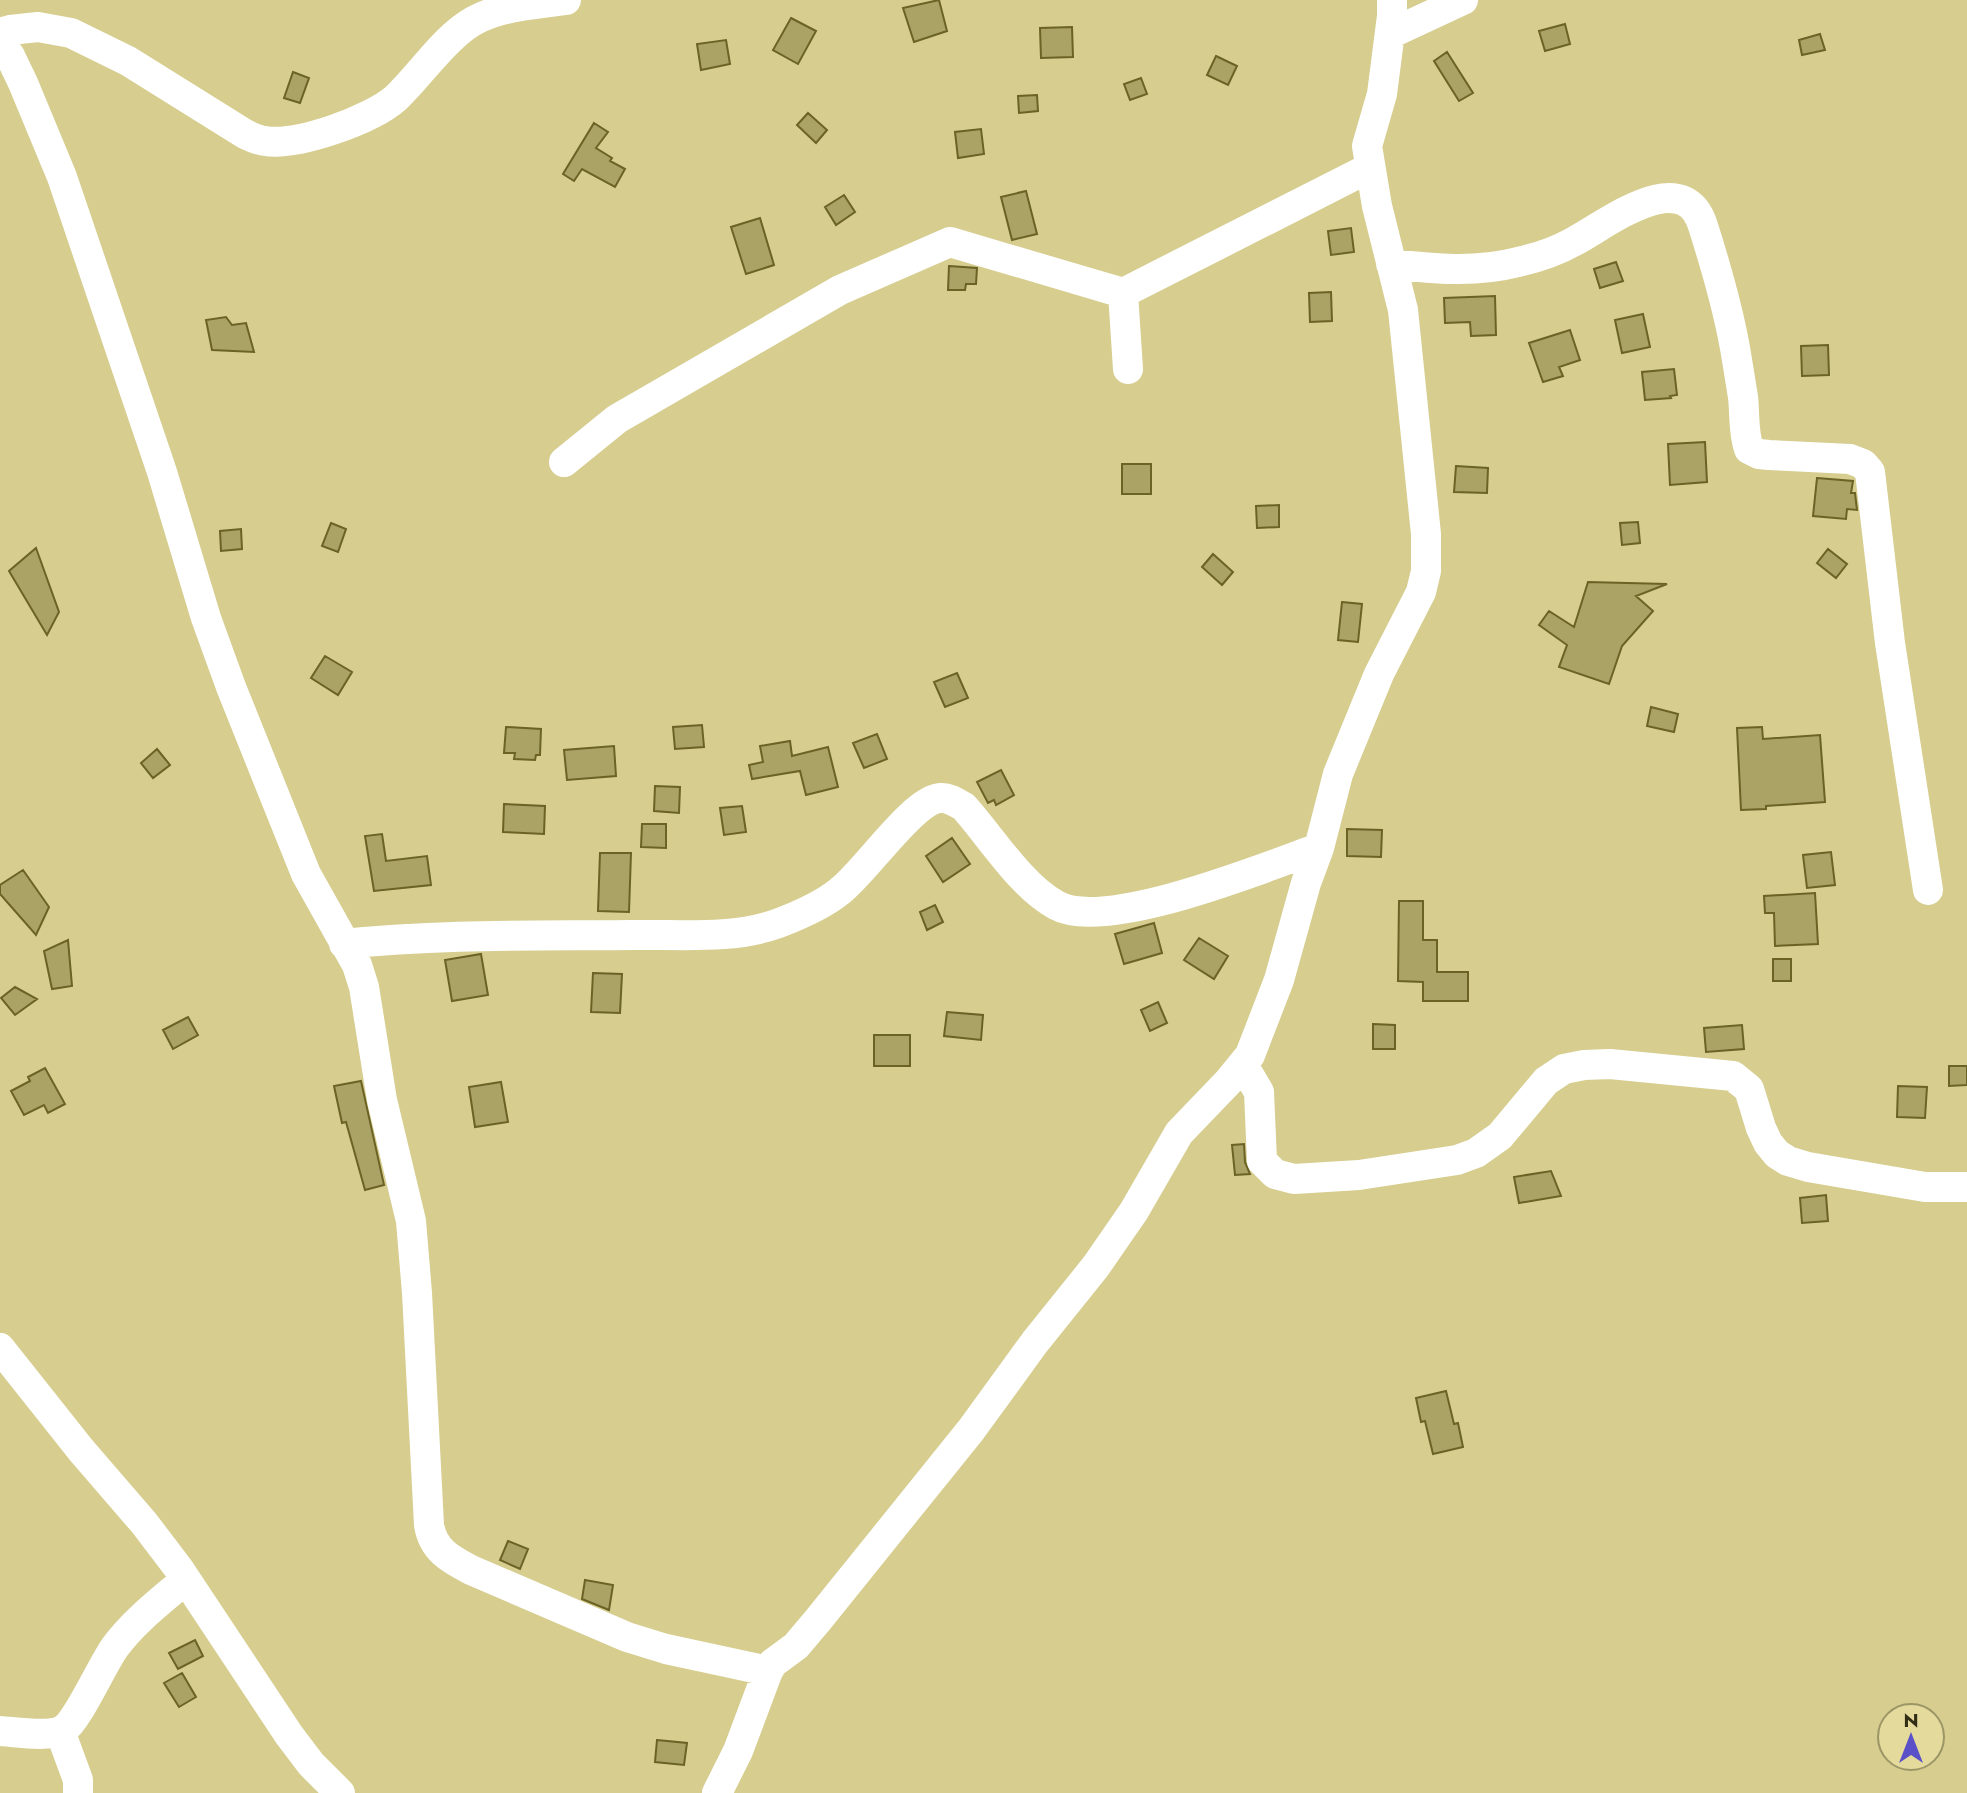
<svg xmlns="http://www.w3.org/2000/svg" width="1967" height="1793" viewBox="0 0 1967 1793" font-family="Jost,sans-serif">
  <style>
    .building { fill: #aba265; stroke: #6b6226; stroke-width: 2 }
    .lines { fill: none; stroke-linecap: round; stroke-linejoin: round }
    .minor { stroke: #fff; stroke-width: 30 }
  </style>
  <rect width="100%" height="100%" fill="#d6cd8f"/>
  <path class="building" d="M939 0 947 31 914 42 903 8Z
    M791 18 816 31 798 64 773 50Z
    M1565 24 1570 44 1545 51 1539 31Z
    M1072 27 1073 57 1041 58 1040 28Z
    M1820 34 1825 50 1802 55 1799 40Z
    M726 40 730 64 701 70 697 44Z
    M1447 52 1473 93 1459 101 1434 61Z
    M1216 56 1237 66 1228 85 1207 75Z
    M293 72 309 78 300 103 284 98Z
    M1141 78 1147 94 1130 100 1124 84Z
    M1037 95 1038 111 1019 113 1018 96Z
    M808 113 827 130 816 143 797 125Z
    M594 123 608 132 596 148 612 158 610 161 625 169 615 187 582 169 574 181 563 174Z
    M981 129 984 154 958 158 955 132Z
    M1026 191 1037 234 1012 240 1001 197Z
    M844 195 855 212 836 225 825 207Z
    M760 218 774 265 746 274 731 227Z
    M1351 228 1354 252 1331 255 1328 231Z
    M1616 262 1623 281 1600 288 1594 269Z
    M949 266 977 268 976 284H966L965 290H948Z
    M1331 292 1332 321 1310 322 1309 293Z
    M1495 296 1496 335 1471 336 1470 322 1445 323 1444 298Z
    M1643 314 1650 347 1622 353 1615 320Z
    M226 317 232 325 246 323 254 352 212 350 206 320Z
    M1570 330 1580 360 1559 367 1563 376 1543 382 1529 343Z
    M1828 345 1829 375 1802 376 1801 346Z
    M1674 369 1677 395 1670 396 1671 398 1645 400 1642 372Z
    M1705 442 1707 482 1670 485 1668 444Z
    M1122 464H1151V494H1122Z
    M1456 466 1488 468 1487 493 1454 492Z
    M1817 478 1853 481 1851 493H1855L1857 510 1847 509 1846 519 1813 516Z
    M1279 505V527L1257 528 1256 506Z
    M1638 522 1640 543 1622 545 1620 523Z
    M331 523 346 529 338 552 322 546Z
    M241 529 242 549 221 551 220 531Z
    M36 548 59 612 47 635 9 571Z
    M1828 549 1847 564 1836 578 1817 563Z
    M1213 554 1233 572 1222 585 1202 567Z
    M1588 582 1667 584 1636 596 1653 611 1622 646 1609 684 1559 667 1567 645 1539 625 1549 611 1574 627Z
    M1342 602 1362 604 1358 642 1338 640Z
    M325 656 352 672 338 695 311 678Z
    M957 673 968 698 945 707 934 682Z
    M1651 707 1678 714 1674 732 1647 726Z
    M702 725 704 747 675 749 673 727Z
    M506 727 541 729 540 755H536L535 760 514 759 515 753H504Z
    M1762 727 1763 739 1820 735 1825 802 1766 806V809L1741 810 1737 728Z
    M877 734 887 759 864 768 853 743Z
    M790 741 792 756 828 747 838 787 806 795 800 771 752 779 749 765 763 762 760 746Z
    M614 746 616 776 567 780 564 750Z
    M157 749 170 765 153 778 141 763Z
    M1001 770 1014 795 996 805 994 800 988 803 977 782Z
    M655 786 680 787 679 813 654 811Z
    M504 804 545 806 544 834 503 832Z
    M742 806 746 832 724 835 720 808Z
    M642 824H666V848L641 847Z
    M1347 829 1382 830 1381 857 1347 856Z
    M382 834 386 861 427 856 431 885 374 891 365 836Z
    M952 838 970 864 943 882 926 856Z
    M1831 852 1835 885 1807 888 1803 855Z
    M600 853H631L629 912 598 911Z
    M23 870 49 907 36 935 0 894V885Z
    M1815 893 1818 944 1775 946 1774 913H1765L1764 896Z
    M1399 901H1423V940H1437V972H1468V1001H1423V982L1398 981Z
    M935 905 943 922 927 930 920 912Z
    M1154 923 1162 953 1124 964 1115 934Z
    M1199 938 1228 956 1214 979 1184 960Z
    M68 940 72 986 52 989 44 951Z
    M481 954 488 995 452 1001 445 960Z
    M1773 959H1791V981H1773Z
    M593 973 622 974 620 1013 591 1012Z
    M15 987 37 999 15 1015 1 998Z
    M1158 1002 1167 1023 1150 1031 1141 1010Z
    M947 1012 983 1015 981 1040 944 1036Z
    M188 1017 198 1035 173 1049 163 1030Z
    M1373 1024 1395 1025V1049H1373Z
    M1742 1025 1744 1049 1706 1052 1704 1028Z
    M874 1035H910V1066H874Z
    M1949 1066H1967V1085L1949 1086Z
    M45 1068 65 1104 48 1113 44 1105 24 1115 11 1091 30 1081 28 1077Z
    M361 1081 384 1185 365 1190 346 1122 342 1123 334 1086Z
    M501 1082 508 1122 475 1127 469 1087Z
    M1898 1086 1927 1087 1925 1118 1897 1117Z
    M1244 1144 1245 1162 1250 1174 1235 1175 1232 1145Z
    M1551 1171 1561 1196 1519 1203 1514 1177Z
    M1826 1195 1828 1221 1802 1223 1800 1198Z
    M1446 1391 1454 1424 1458 1423 1463 1447 1433 1454 1425 1421 1421 1422 1416 1398Z
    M508 1541 528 1549 520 1569 500 1560Z
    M585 1580 613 1585 609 1610 582 1599Z
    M195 1640 203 1656 178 1669 169 1653Z
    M182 1673 196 1697 179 1707 164 1683Z
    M657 1740 687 1743 684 1765 655 1762Z"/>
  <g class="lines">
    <path class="minor" d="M0 33 10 30 38 27 71 33 128 61 245 134C251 137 258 140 265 141 298 146 371 120 396 98 419 76 438 47 463 28 491 6 532 5 566 0
      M1390 34 1463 0
      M0 42 10 56 23 83 62 177 162 472 206 618 231 687 306 874 357 965 364 987 382 1100 411 1221 417 1293 429 1525C433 1550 450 1559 471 1570L627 1637 666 1649 768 1671
      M1391 264C1434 269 1476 273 1518 262 1536 258 1557 251 1573 242 1606 225 1683 162 1703 226 1717 270 1730 314 1737 360 1739 372 1741 384 1743 397 1745 415 1743 432 1749 449L1759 454 1769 455 1850 459 1863 464 1870 472 1890 643 1928 890
      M1128 369 1123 293 1369 168
      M564 462 617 419 840 290 950 242 1123 293
      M344 944C440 934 535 936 631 935 679 934 733 940 779 923 800 915 823 905 840 891 865 872 913 800 940 798 949 797 957 803 964 807 991 837 1021 886 1056 905 1105 933 1265 867 1319 848
      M1243 1065 1259 1092 1262 1161 1275 1174 1294 1179 1359 1175 1457 1160 1476 1153 1500 1136 1546 1081 1564 1069 1584 1065 1610 1064 1733 1076 1749 1089 1761 1128 1768 1143 1777 1154 1788 1161 1808 1167 1925 1187H1967
      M0 1348 81 1450 144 1523 179 1569 289 1735 311 1764 340 1793
      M0 1731C16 1732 51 1738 64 1729 78 1720 102 1665 115 1647 134 1621 161 1601 185 1580
      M60 1731 78 1780V1793
      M717 1793 738 1751 768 1671 773 1663 796 1646 818 1620 971 1430 1035 1342 1096 1266 1134 1211 1179 1133 1228 1082 1250 1055 1279 980 1306 883 1319 848 1338 774 1379 674 1421 592 1426 571V534L1403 310 1377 206 1367 146 1382 94 1392 16V0"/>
  </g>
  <g transform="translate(1911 1737)"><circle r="33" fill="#e3da9c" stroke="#9c9566" stroke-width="2"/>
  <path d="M0-5L12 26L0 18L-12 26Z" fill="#5a51c9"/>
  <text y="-10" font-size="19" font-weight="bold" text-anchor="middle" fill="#322e15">N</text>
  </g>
</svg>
